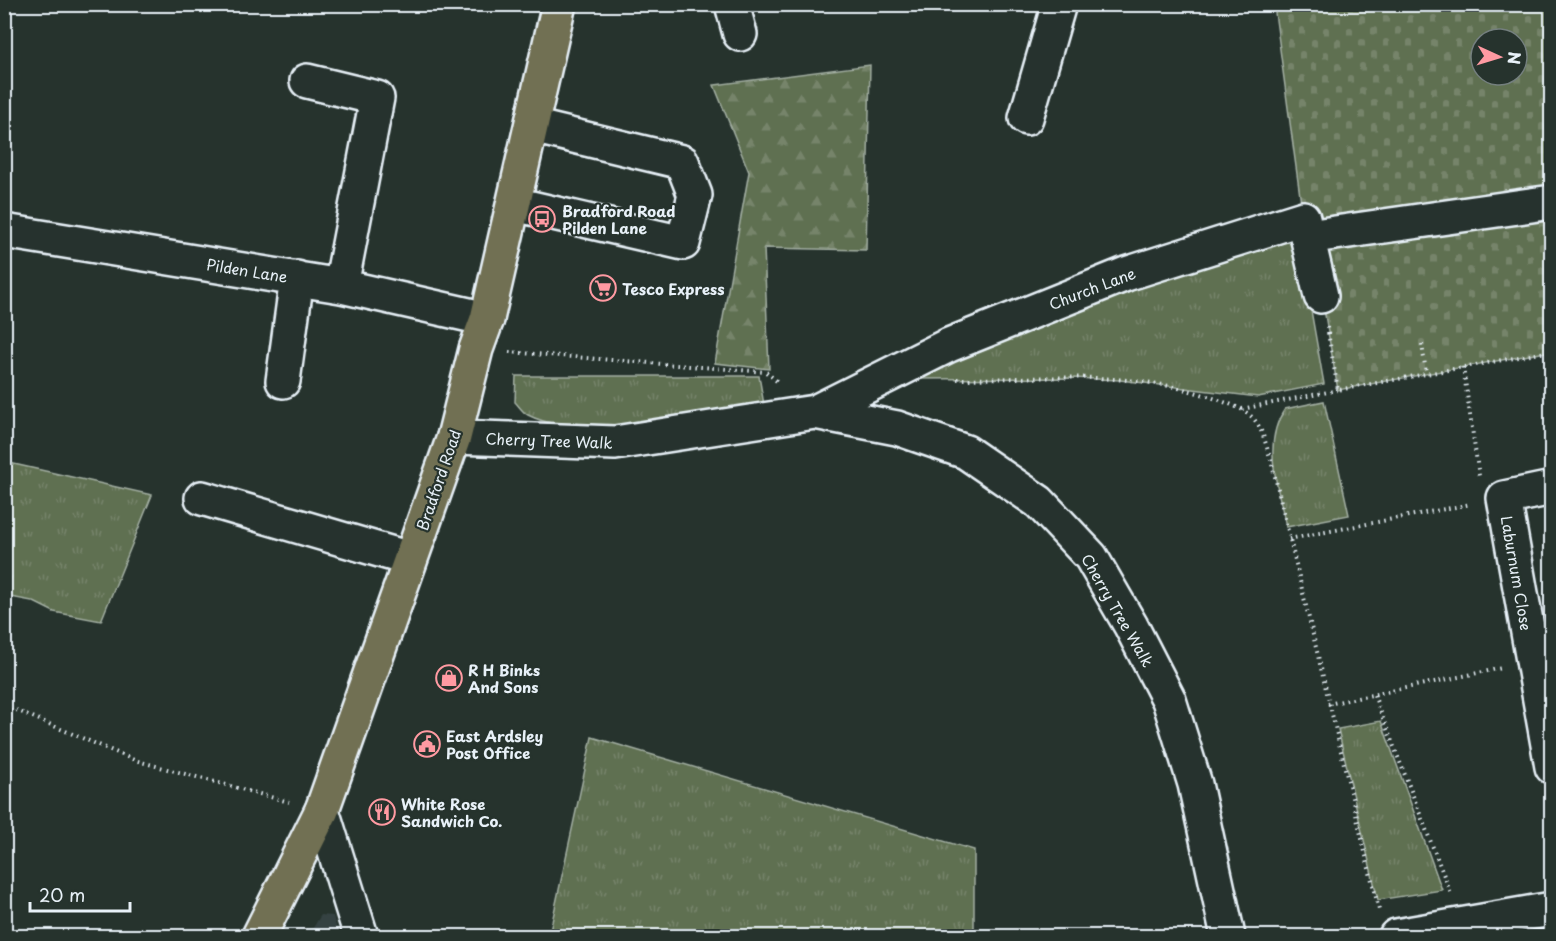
<svg xmlns="http://www.w3.org/2000/svg" width="1556" height="941" viewBox="0 0 1556 941" font-family="'Playpen Sans',sans-serif">
  <style>
    .built { fill: #354242 }
    .grass { fill: url(#grass-tufts); stroke: #a4b0a4; stroke-width: 1.5 }
    .forest { fill: url(#forest-firs); stroke: #a4b0a4; stroke-width: 1.5 }
    .cemetery { fill: url(#cemetery-stones); stroke: #a4b0a4; stroke-width: 1.5; fill-rule: evenodd }
    .lines { fill: none; stroke-linecap: round; stroke-linejoin: round }
    .minor-casing { stroke: #e8f1f8; stroke-width: 38 }
    .major-casing { stroke: #e8f1f8; stroke-width: 38 }
    .path { stroke: #e8f1f8; stroke-width: 4; stroke-dasharray: 1.5 4.5; stroke-linecap: butt }
    .minor { stroke: #26332d; stroke-width: 33 }
    .major { stroke: #716f52; stroke-width: 33 }
    .labels { text-anchor: middle; dominant-baseline: central; stroke-width: 4.5; stroke-linejoin: round; paint-order: stroke }
    .poi-label { font-size: 15px; font-weight: bold; fill: #e8f1f8; stroke: #26332d; text-anchor: start }
    .street-label { font-size: 15px; fill: #e8f1f8; stroke: #26332d }
  </style>
  <defs>
    <pattern id="grass-tufts" width="24" height="20" patternUnits="userSpaceOnUse" patternTransform="scale(1.5)"><rect width="24" height="20" fill="#5f6f51"/><path d="M3 7l-1-3M5 7V3M7 7l1-3M15 17l-1-3M17 17v-4M19 17l1-3" fill="none" stroke="#76846b"/></pattern>
    <pattern id="forest-firs" width="22" height="20" patternUnits="userSpaceOnUse" patternTransform="scale(1.5)"><rect width="22" height="20" fill="#5f6f51"/><path d="M5 1l3.5 6h-7zM16 11l3.5 6h-7z" fill="#76846b"/></pattern>
    <pattern id="cemetery-stones" width="16" height="16" patternUnits="userSpaceOnUse" patternTransform="scale(1.5)"><rect width="16" height="16" fill="#5f6f51"/><path d="M2 7V4a2 2 0 0 1 4 0v3zM10 15v-3a2 2 0 0 1 4 0v3z" fill="#76846b"/></pattern>
  </defs>
  <rect width="100%" height="100%" fill="#26332d"/>
  <filter id="ink" filterUnits="userSpaceOnUse"><feTurbulence type="fractalNoise" baseFrequency=".0167" numOctaves="2"/><feDisplacementMap in="SourceGraphic" scale="12" xChannelSelector="R" yChannelSelector="G"/><feConvolveMatrix kernelMatrix="1 2 1 2 8 2 1 2 1" color-interpolation-filters="sRGB"/></filter>
  <g filter="url(#ink)">
    <path class="built" d="M321 915 333 916 339 936H308Z"/>
    <path class="grass" d="M1298 237 1324 384 1258 397 1120 380 1072 378 916 379 924 365 1203 260Z
      M516 376H759L764 405C704 415 583 443 528 415 523 413 519 406 515 402Z
      M1324 401 1349 515 1286 527C1279 489 1261 444 1285 409Z
      M5 462 152 495 101 621 54 612 32 601 5 596Z
      M1381 721 1442 890 1378 900 1338 729Z
      M592 737 974 850V936H549Z"/>
    <path class="forest" d="M870 65 866 250 764 248 769 369 715 363 749 172 714 85Z"/>
    <path class="cemetery" d="M1274 5H1551V351L1338 390 1324 309 1303 218ZM1481 39H1517V75H1481Z"/>
    <g class="lines">
      <g class="minor-casing">
        <path id="minor" d="M732 4 740 34
          M307 81 377 98 341 286
          M1026 118 1059 4
          M514 204 683 243 695 195 682 162 532 126
          M4 231 341 286 487 319
          M1307 237 1552 202
          M283 381 297 278
          M815 412 949 345 1126 274 1303 218 1321 296
          M454 437 615 443 815 412 897 428 966 452 1039 502 1091 557 1131 626 1169 700 1195 784 1228 936
          M1552 488 1504 498 1552 767
          M202 498 410 559
          M322 810 361 936
          M1396 936 1552 909"/>
      </g>
      <g class="major-casing">
        <path id="major" d="M259 936 322 810 454 437 476 349 487 319 559 4"/>
      </g>
      <path class="path" d="M1327 327 1338 390 1552 351
        M1422 344 1426 373
        M509 352 766 372 779 383
        M1463 367 1479 476
        M957 379C1043 379 1134 369 1216 399 1229 404 1243 408 1253 418 1263 429 1266 446 1271 460L1379 910
        M1242 409 1338 390
        M1289 539 1471 504
        M1374 695 1451 894
        M1328 704 1502 668
        M4 710H16L134 760 289 802"/>
      <use href="#minor" class="minor"/>
      <use href="#major" class="major"/>
    </g>
  </g>
  <defs>
    <g id="bus-ring" transform="scale(1.35)"><circle r="9.5" fill="#26332d" stroke="#ff9aa2" stroke-width="1.5"/><path d="M-5-6H5V4H4V6H2V4H-2V6H-4V4H-5ZM-3.5-4V0h7V-4ZM-3.5 1.2v1.5H-2V1.2ZM2 1.2v1.5H3.5V1.2Z" fill="#ff9aa2"/></g>
    <g id="supermarket-ring" transform="scale(1.35)"><circle r="9.5" fill="#26332d" stroke="#ff9aa2" stroke-width="1.5"/><path d="M-6-5.5h2.5l.6 2H6L4.5 2H-2.5L-4.4-4H-6ZM-1.5 3.2a1.3 1.3 0 1 0 .1 0ZM3 3.2a1.3 1.3 0 1 0 .1 0Z" fill="#ff9aa2"/></g>
    <g id="shop-ring" transform="scale(1.35)"><circle r="9.5" fill="#26332d" stroke="#ff9aa2" stroke-width="1.5"/><path d="M-5-2.5h2.3a2.7 3.5 0 0 1 5.4 0H5L5.5 6h-11ZM-1.5-2.5h3a1.5 2.3 0 0 0-3 0Z" fill="#ff9aa2"/></g>
    <g id="civic-ring" transform="scale(1.35)"><circle r="9.5" fill="#26332d" stroke="#ff9aa2" stroke-width="1.5"/><path d="M-.6-6.5H3V-4.5H.6V-3L4-1V1h2V6H-6V1h2V-1L-.6-3ZM-1.2 2.5V6h2.4V2.5Z" fill="#ff9aa2"/></g>
    <g id="restaurant-ring" transform="scale(1.35)"><circle r="9.5" fill="#26332d" stroke="#ff9aa2" stroke-width="1.5"/><path d="M-5-6h1v4h1v-4h1v4h1v-4h1v5L-1.5 .5V6h-2V.5L-5-1ZM5-6V6H3V1.5H1.5Q1.5-4 5-6Z" fill="#ff9aa2"/></g>
  </defs>
  <g fill-rule="evenodd">
    <use href="#bus-ring" x="542" y="219"/>
    <use href="#supermarket-ring" x="603" y="288"/>
    <use href="#shop-ring" x="449" y="678"/>
    <use href="#civic-ring" x="427" y="744"/>
    <use href="#restaurant-ring" x="382" y="812"/>
  </g>
  <g class="labels">
    <g class="poi-label">
      <text x="562" y="210">Bradford Road<tspan x="562" dy="17">Pilden Lane</tspan></text>
      <text x="622" y="288">Tesco Express</text>
      <text x="468" y="669">R H Binks<tspan x="468" dy="17">And Sons</tspan></text>
      <text x="446" y="735">East Ardsley<tspan x="446" dy="17">Post Office</tspan></text>
      <text x="401" y="803">White Rose<tspan x="401" dy="17">Sandwich Co.</tspan></text>
    </g>
    <g class="street-label">
      <text transform="translate(247 270) rotate(9)">Pilden Lane</text>
      <text transform="translate(1092 288) rotate(-21)">Church Lane</text>
      <text transform="translate(549 440) rotate(2)">Cherry Tree Walk</text>
      <text transform="translate(438 480) rotate(-71)">Bradford Road</text>
      <text transform="translate(1517 573) rotate(80)">Laburnum Close</text>
      <text transform="translate(1118 610) rotate(60)">Cherry Tree Walk</text>
    </g>
  </g>
  <rect width="1556" height="941" fill="none" stroke="#26332d" stroke-width="24"/>
  <rect x="12" y="12" width="1532" height="917" fill="none" stroke="#e8f1f8" stroke-width="2" filter="url(#ink)"/>
  <g transform="translate(1499 57) rotate(94)"><circle r="28" fill="#26332d" stroke="#747f7e" stroke-width="1.5"/>
  <path d="M0-4.5L10 22L0 15L-10 22Z" fill="#ff9aa2"/>
  <text y="-9" font-size="16" font-weight="bold" text-anchor="middle" fill="#e8f1f8">N</text>
  </g>
  <path d="M30 902v9h100v-9" fill="none" stroke="#e8f1f8" stroke-width="3"/>
  <text x="39" y="902" font-size="18" fill="#e8f1f8" stroke="#26332d" stroke-width="4.5" paint-order="stroke">20 m</text>
</svg>
